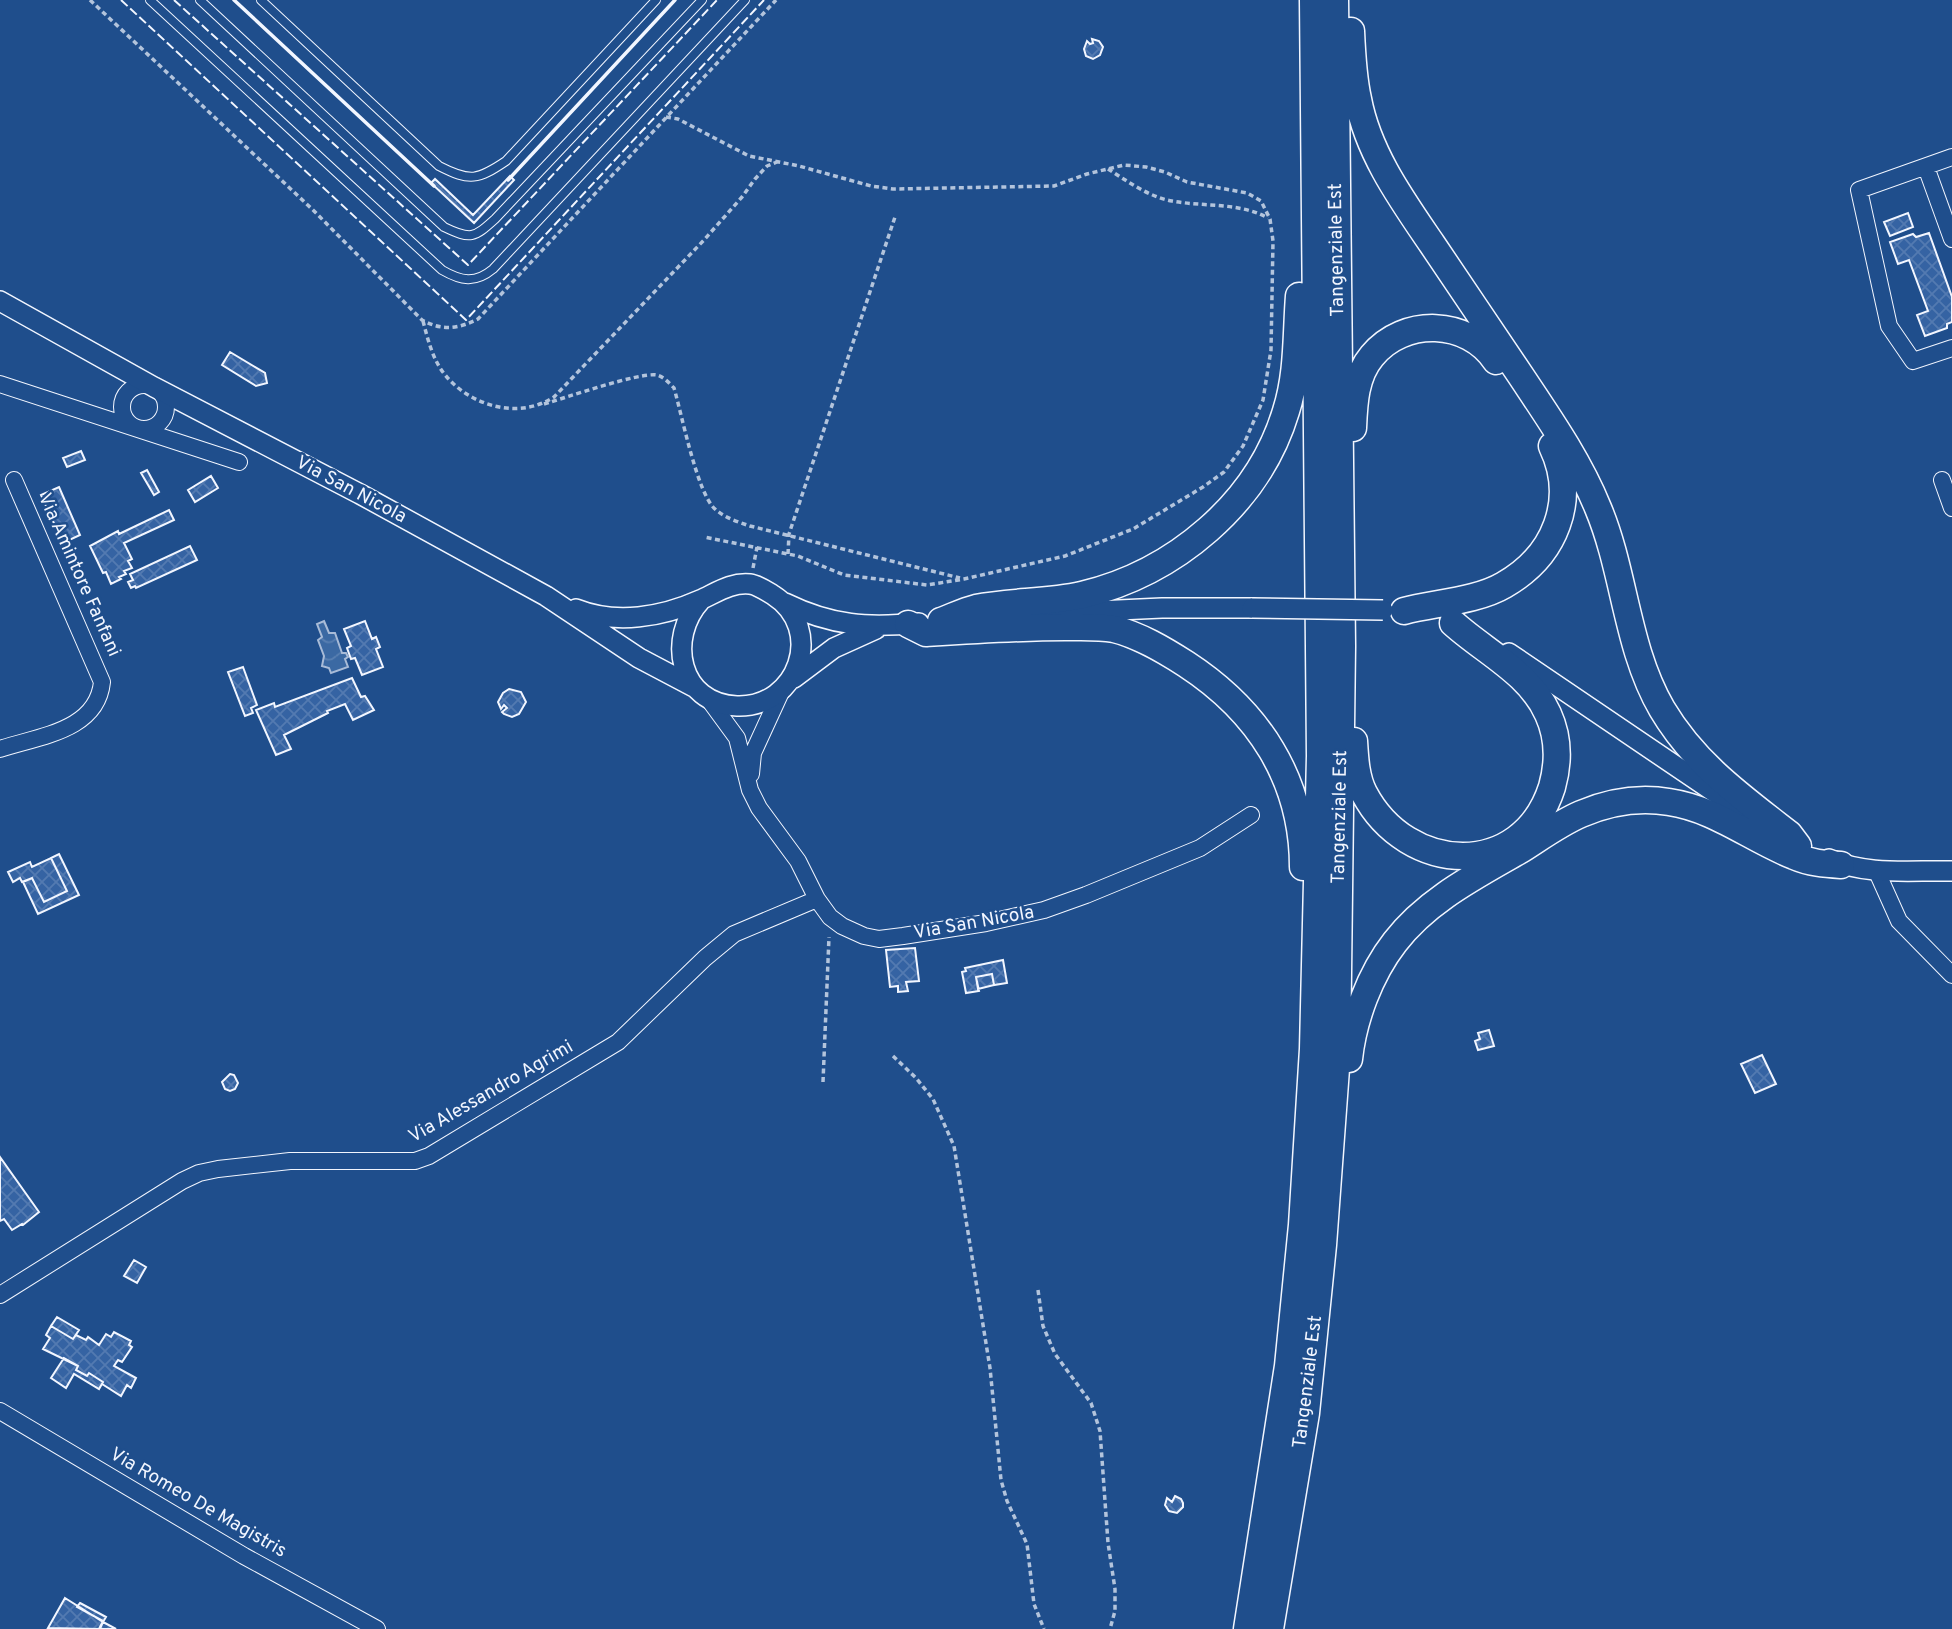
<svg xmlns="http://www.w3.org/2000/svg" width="1952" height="1629" viewBox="0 0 1952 1629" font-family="Overpass,sans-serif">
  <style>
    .water { fill: url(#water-waves); stroke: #a8bbd7; stroke-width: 2 }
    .building { fill: url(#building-cross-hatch); stroke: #f2f6ff; stroke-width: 2 }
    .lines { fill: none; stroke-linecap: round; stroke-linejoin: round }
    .service-casing { stroke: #f2f6ff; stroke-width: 10 }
    .minor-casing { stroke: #f2f6ff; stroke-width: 18 }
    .tertiary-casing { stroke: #f2f6ff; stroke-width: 22 }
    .trunk-casing { stroke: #f2f6ff; stroke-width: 29 }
    .path { stroke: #b3c4dc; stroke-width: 3.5; stroke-dasharray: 5 3.5; stroke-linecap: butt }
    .service { stroke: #1f4e8c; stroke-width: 8 }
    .minor { stroke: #1f4e8c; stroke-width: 16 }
    .tertiary { stroke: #1f4e8c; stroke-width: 19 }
    .trunk { stroke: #1f4e8c; stroke-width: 26 }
    .tertiary-bridge-casing { stroke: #f2f6ff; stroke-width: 22; stroke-linecap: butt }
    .tertiary-bridge { stroke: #1f4e8c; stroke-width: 19 }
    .fence { stroke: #f2f6ff; stroke-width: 2; stroke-dasharray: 9 3.5; stroke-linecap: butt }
    .wall { stroke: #f2f6ff; stroke-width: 3.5 }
    .labels { text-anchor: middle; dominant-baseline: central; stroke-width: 5; stroke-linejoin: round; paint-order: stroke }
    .street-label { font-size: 19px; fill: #f2f6ff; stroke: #1f4e8c }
  </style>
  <defs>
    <pattern id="water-waves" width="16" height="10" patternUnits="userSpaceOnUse" patternTransform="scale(1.75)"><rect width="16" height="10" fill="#3b69a3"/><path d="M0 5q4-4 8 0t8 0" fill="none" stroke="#587fb1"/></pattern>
    <pattern id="building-cross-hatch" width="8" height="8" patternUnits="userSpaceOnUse" patternTransform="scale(1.75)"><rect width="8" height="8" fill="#3563a3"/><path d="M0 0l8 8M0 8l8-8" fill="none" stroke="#537ab1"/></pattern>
  </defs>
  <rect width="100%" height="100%" fill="#1f4e8c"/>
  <path class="water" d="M324 621 329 633H335L342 653H346L348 657 345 659 348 667 331 673 329 668 322 666 324 656 318 640 322 637 317 624Z"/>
  <path class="building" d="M1092 39 1099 41 1103 47 1100 55 1093 59 1086 56 1084 49 1087 41 1090 44 1093 43Z
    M510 176 514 180 474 223 431 183 435 179 473 215Z
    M1908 213 1913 227 1890 236 1884 222Z
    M1929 233 1952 297V322L1947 324V328L1925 336 1917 315 1928 311 1909 260 1898 264 1890 242 1913 234 1916 237Z
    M230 352 265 373 267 383 256 386 222 365Z
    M81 451 85 460 67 467 63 458Z
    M147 470 159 492 154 495 141 473Z
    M211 476 218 488 195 502 188 490Z
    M59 487 80 535 63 543 41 495Z
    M169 510 174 520 124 543 132 559 128 561 132 568 124 571 126 574 119 577 121 579 111 584 106 572 103 573 90 546 118 531 119 534Z
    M190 546 197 560 136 588 135 586 131 588 128 582 133 580 130 574Z
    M365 621 372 639 376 637 380 647 376 649 383 667 362 675 355 658 351 659 347 648 351 646 344 629Z
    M243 667 257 705 251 708 253 713 245 716 228 672Z
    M352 678 361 697 365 696 374 710 353 720 345 704 327 711 328 713 284 735 291 749 276 755 256 710 274 703 275 707Z
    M509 689 521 692 526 702 519 714 512 717 504 714 502 712 507 708 504 705 501 709 498 702 503 693Z
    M59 854 79 895 38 914 23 882 32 878 44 902 67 891 51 858Z
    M51 858 67 891 44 902 32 878 22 882 20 878 13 882 8 872 30 862 32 867Z
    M915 948 919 981 906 982 908 991 898 992V986L890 987 886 950Z
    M1003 960 1007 983 994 985 992 974 976 977 979 991 966 993 962 972 966 971 965 968Z
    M992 974 994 985 978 989 976 977Z
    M1489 1030 1494 1046 1478 1050 1475 1041 1480 1039 1478 1033Z
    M1762 1055 1776 1084 1755 1093 1741 1064Z
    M230 1074 234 1075 238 1083 235 1089 230 1091 225 1089 222 1082Z
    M0 1157 39 1212 23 1225 22 1224 12 1230 4 1219 0 1221Z
    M134 1260 146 1267 137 1283 124 1276Z
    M57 1317 79 1330 73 1339 51 1326Z
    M51 1326 73 1339 76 1335 86 1340 88 1337 99 1345 106 1334 111 1337 114 1332 131 1341 129 1345 132 1347 122 1362 118 1360 114 1366 136 1378 131 1388 127 1385 121 1396 102 1384 103 1382 89 1373 87 1376 76 1370 78 1366 43 1349 50 1338 46 1335Z
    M64 1358 78 1366 76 1370 87 1376 89 1373 103 1382 99 1389 74 1374 66 1388 51 1378Z
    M1175 1496 1181 1499 1183 1503V1507L1177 1513 1169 1511 1165 1505 1167 1498 1172 1502Z
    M65 1598 103 1622 100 1629 48 1628Z
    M80 1603 106 1617 103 1622 116 1629H99L103 1621 77 1607Z"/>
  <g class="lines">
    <g class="service-casing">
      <path id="service" d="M150 0 442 270C461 281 475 284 493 269L745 0
        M200 0 444 227C471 240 474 238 495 219L702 0
        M261 0 439 166C470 182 478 180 506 161L656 0"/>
    </g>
    <g class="minor-casing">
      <path id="minor" d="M1952 157 1859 190 1889 326 1913 361 1952 348
        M1926 167 1952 239
        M0 384 239 462
        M122 407a22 22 0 1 1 44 0a22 22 0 1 1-44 0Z
        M1942 480 1952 508
        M707 697 737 738 750 790 759 808 798 861 817 899 830 917 842 926 864 936 879 939 903 936 986 923 1044 910 1086 895 1200 848 1251 815
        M0 749C39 736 97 731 102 682L14 480
        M751 774 753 753 781 692
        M1877 872 1899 921 1952 975
        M0 1295 182 1181 199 1173 218 1169 290 1161H415L429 1156 618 1042 705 958 734 934 817 899
        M0 1411 244 1556 377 1629"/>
    </g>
    <g class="tertiary-casing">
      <path id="tertiary" d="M0 301 154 387 360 494 546 596 639 658 694 687
        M785 603C832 626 868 628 919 623
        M576 609C616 625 662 617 700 600 716 593 731 582 750 584 758 585 766 591 773 595 826 629 798 708 737 706 679 704 666 638 701 600
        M1032 614 1162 608H1252
        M1509 653 1745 813
        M794 678 834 648 876 629
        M1829 859C1868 876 1910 870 1952 871"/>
    </g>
    <g class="trunk-casing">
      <path id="trunk" d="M1351 31C1352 54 1353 77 1358 99 1368 153 1402 200 1432 244 1462 288 1491 332 1521 376 1549 418 1579 461 1598 508 1625 572 1626 647 1662 709 1694 763 1740 796 1789 834L1798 846
        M1353 428C1354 404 1355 376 1372 356 1404 317 1468 319 1496 361
        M1404 611C1434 603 1477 601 1504 585 1555 556 1578 500 1552 446
        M941 621C952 617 964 611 976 608 1010 601 1047 603 1082 595 1174 573 1258 504 1286 411 1298 374 1296 334 1299 296
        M908 624 926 633C973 630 1019 627 1065 627 1081 627 1098 626 1114 629 1139 635 1164 650 1186 664 1258 711 1303 779 1303 867
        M1354 741C1355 758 1356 778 1364 793 1407 875 1522 881 1552 787 1559 762 1559 738 1548 714 1530 673 1485 652 1453 623
        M1349 1059C1353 1020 1370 974 1395 942 1427 900 1477 875 1522 849 1541 837 1560 823 1581 814 1609 802 1639 797 1669 802 1716 809 1751 839 1794 856 1810 863 1825 864 1841 865
        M1247 1629 1288 1366 1302 1225 1313 1049 1320 756 1313 0
        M1270 1629 1306 1413 1323 1245 1337 1055 1342 646 1335 0"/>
    </g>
    <path class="path" d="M90 0 313 210 422 320C442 331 458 329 478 319L776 0
      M666 117 678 119 749 156 799 166 871 186 893 189 1054 186 1087 174 1124 165 1146 167 1165 172 1187 182 1247 193 1261 201 1270 219 1273 241 1271 350 1263 400 1243 446 1224 472 1203 487 1133 529 1065 556 964 579 927 585 844 575 798 556 704 537
      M1108 169C1127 181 1149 197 1172 201 1204 207 1239 202 1268 218
      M423 321C428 340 433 361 446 376 471 406 519 420 554 397L704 240 742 197 755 179 767 166 777 162
      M544 404C565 398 639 372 657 375 664 377 669 383 674 388 682 415 697 493 715 509 725 518 738 522 750 526L960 578
      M788 554 789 534 895 217
      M753 568 757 547
      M893 1056 916 1078 933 1099 954 1146 990 1368 1001 1480 1007 1501 1027 1544 1034 1604 1044 1629
      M823 1082 829 937
      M1038 1290 1043 1326 1055 1354 1091 1403 1100 1431 1108 1543 1115 1589V1611L1110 1629"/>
    <use href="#service" class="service"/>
    <use href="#minor" class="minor"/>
    <use href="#tertiary" class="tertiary"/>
    <use href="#trunk" class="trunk"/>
    <g class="tertiary-bridge-casing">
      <path id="tertiary-bridge" d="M1252 608 1383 610"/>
    </g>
    <use href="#tertiary-bridge" class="tertiary-bridge"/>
    <path class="fence" d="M121 0 466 320 764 0
      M174 0 468 265 717 0"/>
    <path class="wall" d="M234 0 434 186
      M508 180 675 0"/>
  </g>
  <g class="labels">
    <g class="street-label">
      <text transform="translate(1337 250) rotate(-91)">Tangenziale Est</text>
      <text transform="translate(351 490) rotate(28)">Via San Nicola</text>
      <text transform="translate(79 575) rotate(66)">Via Amintore Fanfani</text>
      <text transform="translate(1340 817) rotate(-89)">Tangenziale Est</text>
      <text transform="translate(974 923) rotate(-10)">Via San Nicola</text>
      <text transform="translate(491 1092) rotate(-30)">Via Alessandro Agrimi</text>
      <text transform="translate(1308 1382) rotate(-83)">Tangenziale Est</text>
      <text transform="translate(198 1503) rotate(30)">Via Romeo De Magistris</text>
    </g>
  </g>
</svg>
